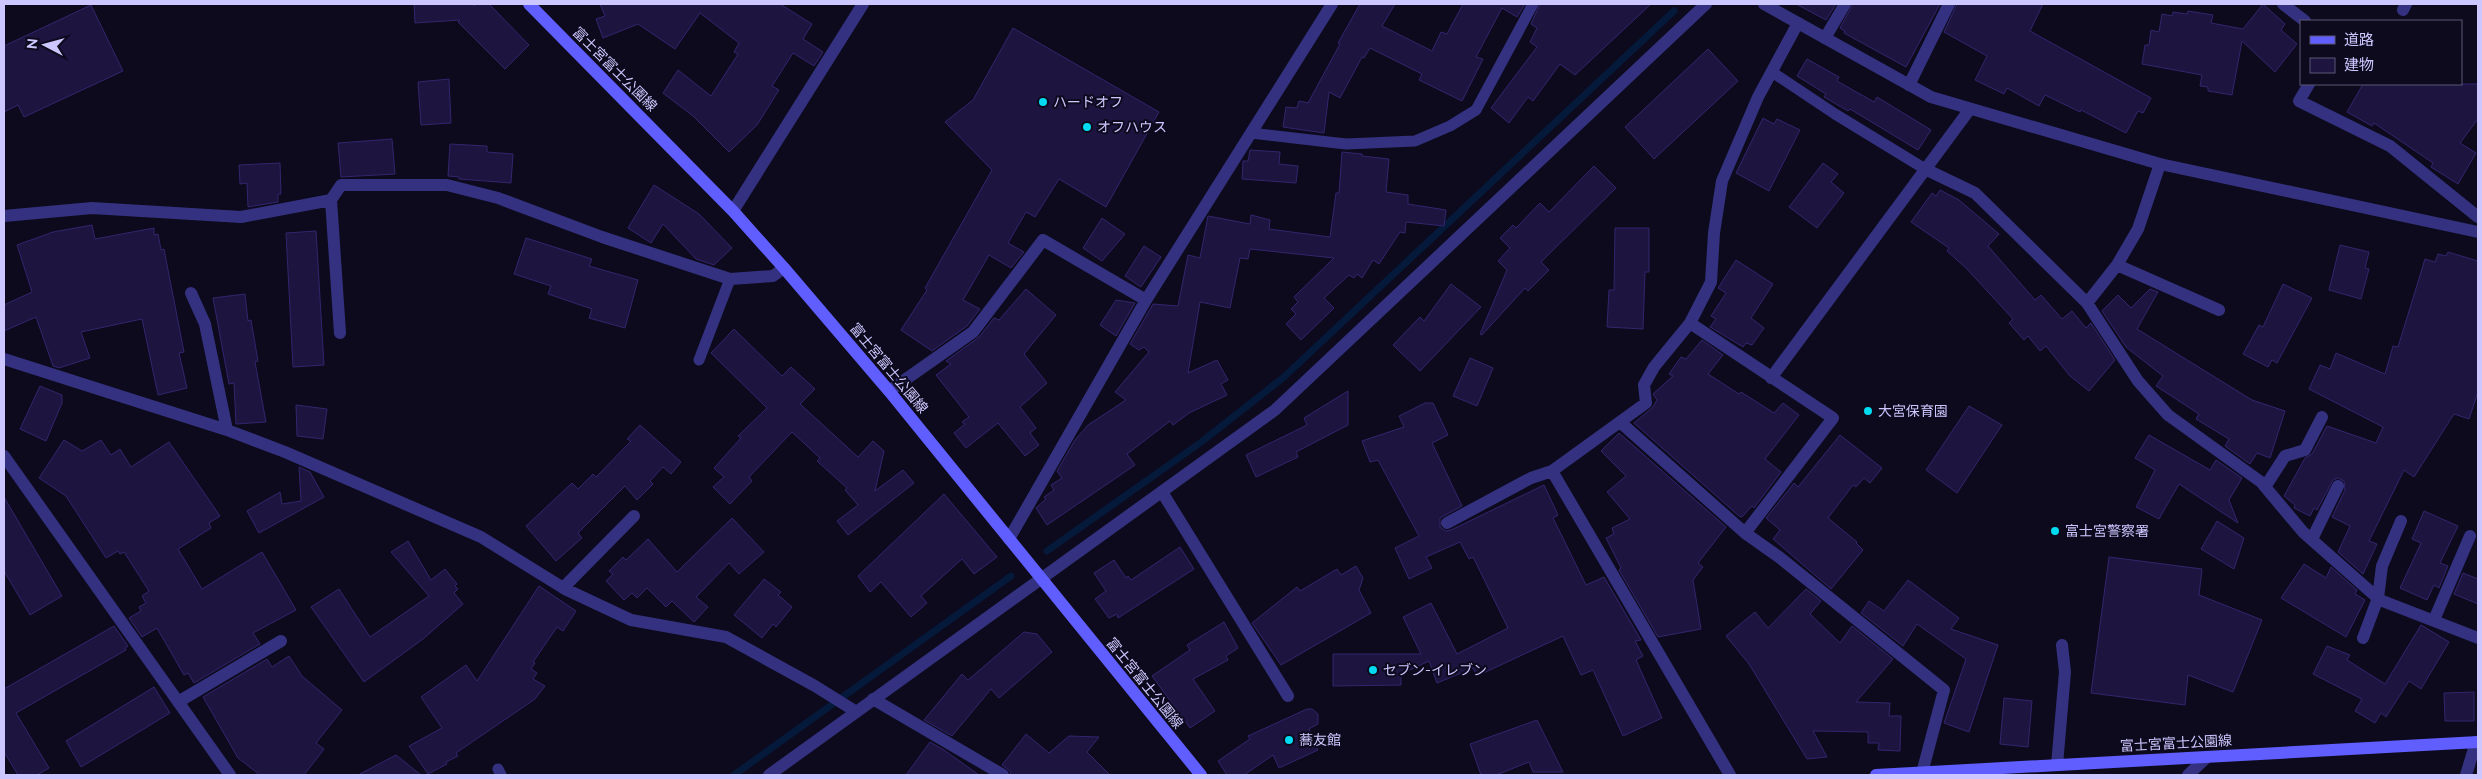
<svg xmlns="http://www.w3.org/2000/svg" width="2482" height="779" viewBox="0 0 2482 779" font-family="Raleway,'Noto Sans JP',sans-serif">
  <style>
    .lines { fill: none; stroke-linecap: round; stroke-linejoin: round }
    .stream { stroke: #05193b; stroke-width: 7 }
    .building { fill: #1d1540; stroke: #33256d }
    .service { stroke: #343280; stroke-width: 11 }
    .minor { stroke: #343280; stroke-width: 12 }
    .tertiary { stroke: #343280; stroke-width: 12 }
    .secondary { stroke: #605eff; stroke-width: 12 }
    .poi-dot { fill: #00dbf2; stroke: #0d0a1d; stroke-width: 2 }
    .labels { text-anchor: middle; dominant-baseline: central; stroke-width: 4; stroke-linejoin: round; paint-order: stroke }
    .street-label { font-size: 14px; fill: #cdc7ff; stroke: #0d0a1d }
    .poi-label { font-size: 14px; fill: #cdc7ff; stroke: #0d0a1d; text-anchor: start }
  </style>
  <rect width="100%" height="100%" fill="#0d0a1d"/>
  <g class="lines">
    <path class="stream" d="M1047 551 1200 443 1284 377 1674 11
      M734 775 1011 576"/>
  </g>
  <path class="building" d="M414 4H474V6L476 4H489L529 45 505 69 458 22 460 20 415 23Z
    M600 4H780L812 24 803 39 823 52 814 66 793 53 772 86 779 90 757 125 729 152 693 116 663 93 678 70 711 96 738 54 734 52 739 43 700 13 675 49 638 24 603 38 596 19 605 16Z
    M1360 4H1395L1382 26 1432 51 1441 32 1447 34 1463 4H1525L1517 17 1502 8 1476 57 1483 59 1462 101 1419 80 1422 74 1370 48 1364 58 1362 57 1340 98 1329 92 1324 133 1283 127 1286 107 1297 108 1299 101 1308 103 1340 44 1338 43Z
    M1540 4H1651L1575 75 1560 64 1533 101 1528 97 1509 123 1491 108 1537 47 1530 42 1537 28 1531 24Z
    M1796 4H1836L1826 20Z
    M1853 4H1940L1906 67 1844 33 1845 31 1840 28Z
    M1957 4H2043L2030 31 2151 98 2143 113 2138 111 2126 133 2081 110 2080 112 2045 95 2039 106 2007 88 2004 94 1975 80 1987 56 1944 32Z
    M2263 4 2285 24 2281 30 2297 44 2275 72 2242 41 2232 95 2208 91V87L2200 86 2202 75 2142 64 2145 45H2149L2151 30 2159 32 2162 14 2172 16 2173 12 2187 14 2188 11 2213 15 2211 23 2243 29Z
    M91 5 123 71 24 117 18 105 4 112V46Z
    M1013 28 1159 112 1106 207 1059 179 1035 217 1026 212 1008 243 1024 252 1011 268 989 255 963 300 980 309 967 326 932 351 901 330 927 290 925 288 992 170 945 122 973 100Z
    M1708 49 1738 81 1654 159 1625 127Z
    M1807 59 1839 77 1837 81 1874 102 1877 97 1931 130 1918 150 1850 109 1848 111 1824 97 1826 94 1797 76Z
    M449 79 451 123 421 125 418 82Z
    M2363 84H2478V119L2460 143 2476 153 2458 184 2431 167 2433 163 2374 123 2372 126 2347 112Z
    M1763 118 1774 124 1777 119 1800 130 1769 191 1736 173Z
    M392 139 395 174 341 177 338 143Z
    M450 144 487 146V152L513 154 511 183 459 179V177L448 176Z
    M1250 150 1280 152 1279 164 1298 166 1296 183 1242 179 1243 161H1248Z
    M1342 152 1362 154V156L1389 159 1386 192 1408 195V204L1446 210 1444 226 1406 222 1405 233 1400 232 1379 264 1373 260 1362 278 1357 274 1354 278 1349 275 1324 298 1334 308 1301 340 1286 324 1296 314 1291 309 1298 302 1294 297 1334 258 1250 249 1248 259 1240 258 1230 308 1200 302 1188 373 1217 360 1228 380 1221 384 1227 395 1189 413 1173 425 1170 421 1127 454 1135 465 1047 525 1036 508 1046 499 1044 497 1054 490 1051 485 1062 478 1057 471 1075 440 1088 425 1126 400 1115 392 1149 352 1144 347 1139 350 1130 344 1153 304 1178 306 1188 255 1200 258 1208 216 1250 224 1251 215 1270 220 1269 229 1330 237 1336 193H1339Z
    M280 163 281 194H278V202L248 207 247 183 240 184 239 165Z
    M1823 163 1838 174 1831 182 1844 193 1817 228 1789 207Z
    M1594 166 1616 188 1541 262 1549 270 1528 291 1525 288 1482 335 1480 334 1507 270 1498 261 1510 248 1500 238 1513 225 1516 228 1540 203 1549 212Z
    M654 185 699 214 732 248 714 265 696 259 663 224 651 243 628 228Z
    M1940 190 1959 200 1999 234 1988 246 2035 300 2041 295 2062 319 2072 311 2086 328 2091 323 2115 360 2089 391 2070 376 2046 346 2040 351 2028 336 2024 340 2009 323 2013 319 1966 268 1947 251 1949 248 1911 222 1932 193 1936 196Z
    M1102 218 1125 234 1102 261 1083 248Z
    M92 225 95 239 154 228V235L158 234 161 250 164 249 184 352 179 353 187 388 158 395 142 319 81 332 90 358 59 368 53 366 36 317 4 331V305L32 292 17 245 53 232Z
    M1615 228H1649V272H1645L1643 329 1607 327 1609 290H1614Z
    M316 231 324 365 293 367 286 233Z
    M526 238 592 259 589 266 638 280 625 328 589 318 592 309 548 294 551 286 514 274Z
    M2340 245 2369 252 2365 268 2369 269 2361 299 2329 290Z
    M1144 246 1161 257 1141 287 1125 276Z
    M2448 252 2478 261V392L2469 419 2454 414 2414 477 2404 470 2369 541 2377 544 2363 574 2338 552 2350 526 2332 517 2345 490 2344 481 2338 478 2333 480 2317 510 2314 508 2310 516 2294 508 2295 505 2284 496 2305 458 2312 454 2327 426 2376 443 2383 427 2309 389 2320 365 2330 369 2336 353 2385 374 2393 346 2398 347 2425 259 2435 262 2438 254 2446 256Z
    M1736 260 1773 284 1751 318 1764 328 1752 345 1746 343 1743 347 1710 327 1716 319 1711 316 1726 293 1718 288Z
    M1451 284 1481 307 1420 371 1393 345 1420 317 1424 321Z
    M2283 284 2312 298 2277 363 2272 360 2268 367 2243 354 2259 325 2263 327Z
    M1026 289 1056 315 1024 354 1047 383 1020 407 1036 428 1030 433 1039 445 1025 456 998 423 966 448 954 433 965 424 962 422 969 417 936 375 951 364 946 361 979 337 994 318 999 320Z
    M2150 289 2158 292 2137 329 2252 400 2285 411 2270 458 2257 453 2250 464 2225 446 2229 439 2196 419 2199 414 2156 386 2163 376 2126 347 2102 311 2118 295 2131 308Z
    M245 294 248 321 251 320 258 361 255 362 266 422 236 424 234 383 229 384 213 298Z
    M1116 300 1135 303 1116 336 1100 325Z
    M734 329 782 376 791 367 815 389 800 404 858 457 873 441 884 451 875 491 903 470 914 483 848 535 837 521 858 505 845 490 847 488 817 461 820 458 792 432 749 477 752 481 730 504 713 487 724 477 714 468 741 438 738 436 767 408 711 353Z
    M1702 340 1723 355 1708 374 1739 394 1741 392 1774 413 1783 403 1799 415 1765 459 1781 472 1754 508 1752 506 1742 517 1739 516 1634 423 1653 407 1657 400 1653 394 1673 376 1669 374 1681 357 1686 359Z
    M1470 358 1493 368 1477 406 1453 396Z
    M40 386 62 395V403L46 441 20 429Z
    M1348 391V425L1296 452 1298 457 1256 477 1246 455 1307 425 1304 418Z
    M1425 403H1433L1448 435 1432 443 1462 506 1440 518V527L1446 531 1451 530 1544 485 1558 515 1553 518 1586 585 1604 577 1641 640 1635 641 1643 656 1636 660 1662 718 1623 736 1593 670 1581 675 1563 636 1477 676 1473 668 1437 683 1429 661 1401 674V685L1333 686V654H1421L1403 617 1431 603 1457 654 1508 628 1473 557 1469 559 1460 542 1426 557 1432 568 1409 579 1395 548 1419 536 1378 460 1370 462 1362 441 1404 427 1399 416Z
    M296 405 327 409 323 439 297 436Z
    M1969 406 2002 425 1957 493 1926 470Z
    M640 425 681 462 671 474 663 467 650 481 653 484 637 500 625 486 578 533 582 538 556 561 526 526 572 483 578 489 593 474 596 477 631 441 627 439Z
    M1619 433 1726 527 1698 563 1703 567 1693 580 1701 629 1658 637 1619 570 1621 568 1606 538 1614 534 1612 528 1630 519 1607 492 1626 476 1601 451Z
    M1840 435 1882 468 1870 483 1864 478 1856 487 1853 485 1828 518 1857 542 1856 543 1863 550 1831 589 1773 539 1780 530 1766 518 1794 483 1798 487Z
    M2149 435 2210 470 2216 460 2242 478 2229 500 2238 523 2179 484 2159 519 2136 507 2155 470 2135 458Z
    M64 440 82 451 101 440 111 455 120 449 131 467 169 442 220 516 209 523 211 528 178 549 202 589 262 552 296 610 253 633 260 644 194 683 188 673 184 675 157 628 142 637 129 618 141 611 139 607 146 603 142 596 149 591 124 552 120 554 118 551 106 558 66 496 39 478Z
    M299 467 310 472 324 497 259 533 247 511 280 492 282 504 301 501Z
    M944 494 997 557 974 574 962 559 921 596 927 603 911 617 881 582 870 592 858 576Z
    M4 497 62 596 30 615 4 571Z
    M2424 511 2458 526 2440 563 2448 566 2439 588 2434 585 2427 600 2400 588 2421 543 2412 539Z
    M732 518 764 552 739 574 729 563 696 597 708 607 694 622 672 601 666 607 647 588 637 598 632 593 624 600 606 581 613 574 609 571 623 557 626 560 648 539 677 572Z
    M2217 521 2244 538 2234 569 2201 549Z
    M408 541 431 580 445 569 457 584 455 586 458 589 454 593 463 604 423 639 364 682 311 607 339 589 370 637 429 596 391 552Z
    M1180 547 1194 569 1118 618 1117 614 1109 618 1095 599 1106 591 1094 573 1114 560 1126 578 1128 576 1131 580Z
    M2109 557 2202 569 2199 595 2262 620 2233 692 2188 675 2185 705 2091 693Z
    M2304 564 2326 578 2331 567 2357 590 2355 594 2365 600 2346 637 2281 598Z
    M1356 566 1363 578 1359 590 1371 613 1281 665 1252 623 1297 587 1300 591 1337 569 1341 575Z
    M2463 573 2478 579V604L2454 594Z
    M764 579 781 592 778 595 792 607 776 627 773 624 762 638 734 615Z
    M1908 580 1959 618 1951 629 1998 645 1969 732 1944 723 1966 659 1917 624 1903 646 1861 613 1869 601 1884 611Z
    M539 586 576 611 563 631 557 627 533 662 535 663 531 669 537 673 533 679 545 686 535 699 456 753 458 756 446 762 447 764 428 774 409 746 442 728 421 697 466 665 477 681Z
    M1806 589 1821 601 1810 614 1840 643 1852 626 1893 659 1856 702 1890 703 1889 716H1901L1900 751 1878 750 1879 743H1868V732L1813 731 1827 757 1807 759 1749 664 1726 636 1755 612 1768 628Z
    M1224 622 1238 648 1226 656 1228 660 1193 679 1215 711 1190 728 1152 676 1190 650 1187 645Z
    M2421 625 2449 642 2421 689 2409 681 2386 717 2381 713 2375 723 2355 711 2362 699 2313 674 2327 646 2350 655 2347 660 2385 684Z
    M114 626 128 646 125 648 126 650 16 713 49 768 37 775H18L4 752V689Z
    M1024 632 1037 634 1052 652 999 698 991 689 952 736 924 720 962 674 968 680Z
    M289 656 302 676 342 710 316 743 324 749 304 775H260L238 758 203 697 267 659 272 667Z
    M154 687 170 713 81 767 66 741Z
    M2474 692V721H2445L2444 693Z
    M2004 698 2032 701 2028 747 2000 744Z
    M1307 709H1312L1318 714V724L1309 729 1318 750 1279 768 1273 755 1244 775H1227L1218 761 1250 739 1248 736Z
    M1537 720 1563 772H1533L1529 762 1496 775H1481L1470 744Z
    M1026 734 1049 753 1069 736 1099 737 1087 752 1110 775H1011L1010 771 1002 765Z
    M930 742 944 750 979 775H906Z
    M396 755 421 775H358Z"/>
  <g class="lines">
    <path class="service" d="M1772 72 1835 114 1925 169
      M1251 133 1346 144 1415 141 1450 126 1476 110 1533 4
      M699 360 730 279
      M498 769 501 775"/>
    <path class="minor" d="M2283 4 2305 21
      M2403 10 2406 4
      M1825 38 1845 4
      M2309 84 2299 101 2390 146 2478 217
      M1909 85 1949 4
      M1925 169 1975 193 2087 303 2117 265 2138 229 2160 164
      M331 200 340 333
      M4 216 92 208 241 217 331 200 341 185H447L498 198 602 237 730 279 773 276 784 268
      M2117 265 2219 310
      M191 293 205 324 227 430
      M2087 303 2138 381 2168 415 2261 482 2303 532 2380 600 2478 638
      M1690 323 1833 418 1745 533
      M4 359 227 430 285 452 481 537 565 589 631 620 726 637 815 686 855 711
      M1771 378 1970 109
      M889 391 973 332 1043 240 1146 300
      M1620 422 1745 533 1779 557 1944 690 1922 773
      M4 456 230 775
      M1552 471 1730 775
      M2265 487 2285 456 2305 450 2322 417
      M1162 492 1288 696
      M1447 523 1531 478 1552 471 1646 403 1644 385 1654 367 1690 323 1711 282 1714 233 1722 181 1758 97 1798 23
      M1009 539 1146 300 1332 4
      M2312 539 2338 486
      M563 588 634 516
      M2434 620 2470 536
      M2363 638 2378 598 2382 566 2401 521
      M873 699 1003 775
      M178 702 281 641
      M2057 765 2065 672 2062 645
      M2188 775 2207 757"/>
    <path class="tertiary" d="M1764 4 1931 97 2160 164 2478 232
      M733 211 863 4
      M769 775 1275 410 1706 4
      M2466 775 2476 742"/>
    <path class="secondary" d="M529 4 733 211 784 268 889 391 1201 775
      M1876 775 2478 742"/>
  </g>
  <g class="poi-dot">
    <circle cx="1043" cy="102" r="5"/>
    <circle cx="1087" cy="127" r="5"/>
    <circle cx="1868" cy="411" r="5"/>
    <circle cx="2055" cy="531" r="5"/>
    <circle cx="1373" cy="670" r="5"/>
    <circle cx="1289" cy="740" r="5"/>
  </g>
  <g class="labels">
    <g class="street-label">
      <text transform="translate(615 69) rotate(45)">富士宮富士公園線</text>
      <text transform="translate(889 368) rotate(50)">富士宮富士公園線</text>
      <text transform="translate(1145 683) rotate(51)">富士宮富士公園線</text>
      <text transform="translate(2176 743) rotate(-3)">富士宮富士公園線</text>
    </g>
    <g class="poi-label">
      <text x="1053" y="102">ハードオフ</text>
      <text x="1097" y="127">オフハウス</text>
      <text x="1878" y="411">大宮保育園</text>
      <text x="2065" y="531">富士宮警察署</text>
      <text x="1383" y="670">セブン-イレブン</text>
      <text x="1299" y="740">蕎友館</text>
    </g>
  </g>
  <rect width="2482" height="779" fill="none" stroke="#cdc7ff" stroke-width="10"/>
  <rect x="2300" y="20" width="162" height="65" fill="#0d0a1d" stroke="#5a5677"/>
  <rect x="2310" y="36" width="25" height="8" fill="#605eff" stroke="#5a5677"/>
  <text x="2344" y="45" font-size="15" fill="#cdc7ff">道路</text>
  <rect x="2310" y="58" width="25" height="15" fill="#1d1540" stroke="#5a5677"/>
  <text x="2344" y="70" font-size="15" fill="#cdc7ff">建物</text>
  <g transform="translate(45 45) rotate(276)" stroke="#0d0a1d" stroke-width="4" paint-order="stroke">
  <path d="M0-4L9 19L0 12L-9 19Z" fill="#cdc7ff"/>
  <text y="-8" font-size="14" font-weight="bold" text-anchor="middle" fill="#cdc7ff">N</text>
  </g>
</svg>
